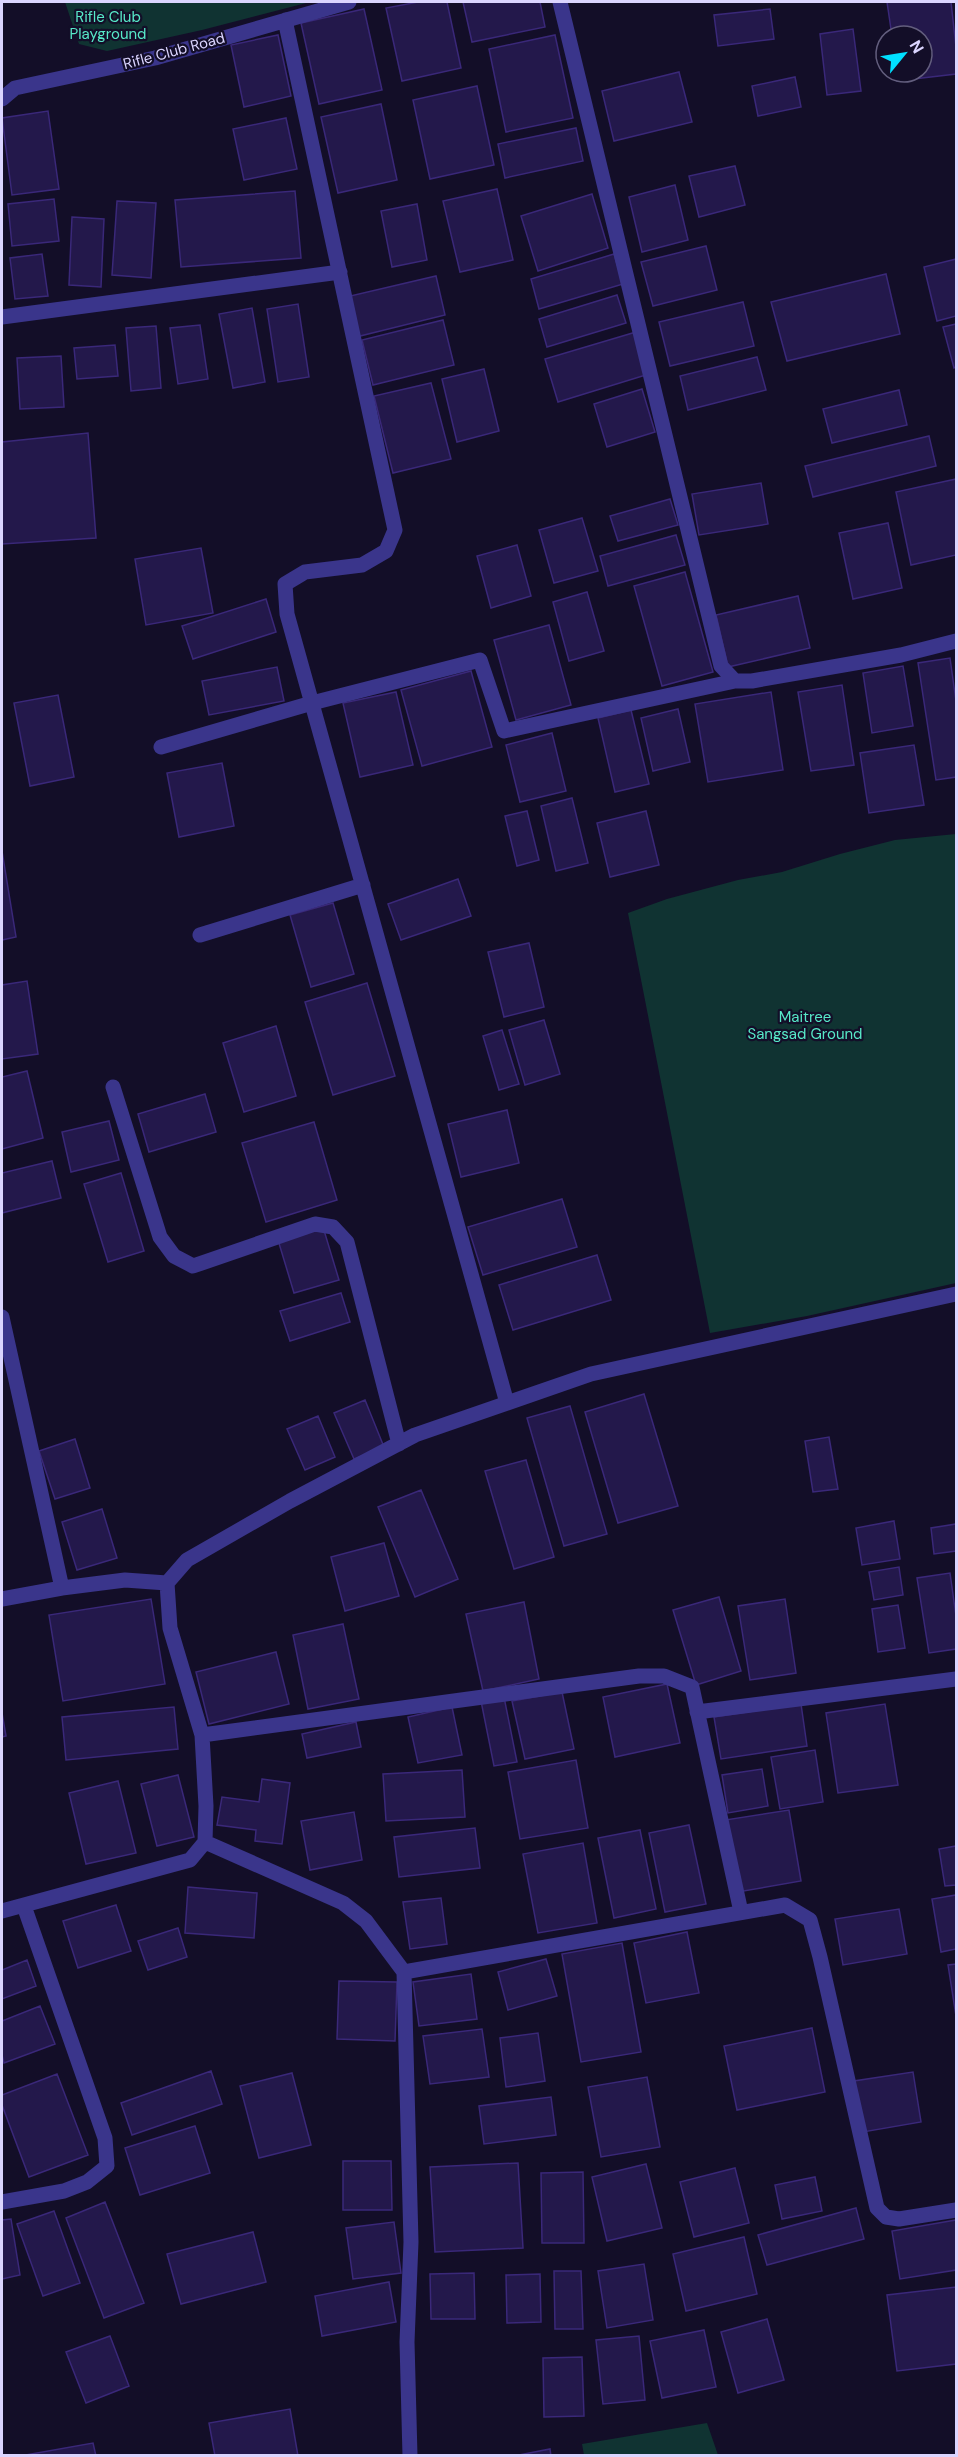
<svg xmlns="http://www.w3.org/2000/svg" width="958" height="2457" viewBox="0 0 958 2457" font-family="'DM Sans',sans-serif">
  <style>
    .green { fill: #103332 }
    .building { fill: #23184b; stroke: #3a2879; stroke-width: 1.5 }
    .lines { fill: none; stroke-linecap: round; stroke-linejoin: round }
    .minor { stroke: #3a358b; stroke-width: 15 }
    .labels { text-anchor: middle; dominant-baseline: central; stroke-width: 4.5; stroke-linejoin: round; paint-order: stroke }
    .park-label { font-size: 15px; fill: #57e9c8; stroke: #130e28 }
    .street-label { font-size: 15px; fill: #dbd5ff; stroke: #130e28 }
  </style>
  <rect width="100%" height="100%" fill="#130e28"/>
  <path class="green" d="M65 2H310L202 30 107 51 79 44Z
    M956 834V1283L807 1316 710 1333 628 913 667 899 738 880 782 872 840 854 895 840Z
    M707 2423 718 2455H584L582 2444Z"/>
  <path class="building" d="M418 2H447L461 68 402 81 386 8Z
    M463 2H540L545 27 472 42Z
    M887 2H951L956 47V74L897 81 896 72H922V36H892Z
    M364 9 382 90 319 104 301 23Z
    M770 9 774 39 718 46 714 15Z
    M853 29 861 91 827 95 820 34Z
    M278 35 291 96 244 107 231 45Z
    M555 35 573 118 506 132 489 49Z
    M679 72 692 122 614 141 602 91Z
    M795 77 801 107 758 116 752 86Z
    M477 86 494 165 430 179 413 100Z
    M381 104 397 180 338 193 321 117Z
    M48 111 59 189 12 195 2 118Z
    M286 118 297 169 244 180 233 129Z
    M576 128 583 161 505 178 498 144Z
    M735 166 745 205 699 217 689 176Z
    M675 185 688 240 642 252 629 197Z
    M497 189 513 260 460 272 443 201Z
    M295 191 301 258 181 267 175 200Z
    M592 194 608 248 538 271 521 216Z
    M54 199 59 241 12 246 8 204Z
    M117 201 156 203 151 278 112 275Z
    M417 204 427 260 392 267 381 211Z
    M72 217 104 219 101 287 69 285Z
    M706 246 717 290 653 306 641 262Z
    M42 254 48 296 15 299 10 258Z
    M614 254 623 284 539 309 531 279Z
    M956 259V316L937 321 924 267Z
    M886 274 900 334 787 361 771 302Z
    M436 276 445 315 356 337 346 297Z
    M617 295 626 323 547 347 539 319Z
    M743 302 754 346 670 366 659 322Z
    M298 304 309 377 278 382 267 309Z
    M252 308 265 382 233 388 219 314Z
    M443 320 454 365 373 385 362 340Z
    M956 324V367L954 368 943 327Z
    M200 325 208 379 178 384 170 328Z
    M156 326 161 388 131 391 126 328Z
    M636 332 649 374 558 402 545 359Z
    M115 345 118 376 77 379 74 348Z
    M61 356 64 407 20 409 17 358Z
    M757 357 766 390 688 410 680 376Z
    M484 369 499 431 457 442 442 379Z
    M431 383 451 459 393 473 374 396Z
    M642 389 655 432 607 447 594 404Z
    M899 390 907 425 832 443 823 409Z
    M88 433 96 538 2 544V442Z
    M929 436 936 466 813 497 805 466Z
    M956 479V555L911 565 896 492Z
    M761 483 768 524 699 535 692 494Z
    M670 499 678 525 618 541 610 516Z
    M582 518 598 571 554 583 539 530Z
    M888 523 902 588 853 599 839 533Z
    M676 535 685 565 608 586 600 556Z
    M517 545 531 596 491 608 477 556Z
    M201 548 213 613 146 625 135 559Z
    M685 572 713 672 662 686 634 586Z
    M587 592 604 651 569 661 553 602Z
    M798 596 810 648 728 667 716 615Z
    M266 599 276 632 193 659 182 626Z
    M549 625 571 705 516 720 494 640Z
    M950 658 956 701V777L936 780 918 663Z
    M903 666 913 726 872 733 863 673Z
    M277 667 284 701 209 715 202 681Z
    M471 671 492 747 422 766 401 690Z
    M842 685 854 765 811 771 798 692Z
    M396 692 413 765 360 777 343 703Z
    M771 692 783 770 708 782 695 704Z
    M58 695 74 777 30 786 14 703Z
    M678 709 690 762 653 771 641 718Z
    M631 710 649 784 615 792 598 718Z
    M552 733 566 791 520 802 506 745Z
    M914 745 924 805 869 813 860 753Z
    M222 763 234 826 179 837 167 773Z
    M572 798 588 863 556 871 541 806Z
    M527 811 539 860 517 866 505 816Z
    M646 811 659 865 610 877 597 823Z
    M2 851 16 937 2 940Z
    M458 879 471 916 401 940 388 904Z
    M333 903 354 974 311 987 290 915Z
    M529 943 544 1007 504 1017 488 952Z
    M27 981 38 1054 2 1059V985Z
    M367 983 395 1076 333 1095 305 1002Z
    M544 1020 560 1074 525 1085 509 1030Z
    M276 1026 296 1096 244 1112 223 1043Z
    M502 1030 519 1084 499 1090 483 1036Z
    M27 1071 43 1138 2 1149V1077Z
    M205 1094 216 1132 149 1152 138 1114Z
    M507 1110 519 1163 461 1177 448 1124Z
    M109 1121 119 1160 71 1172 62 1132Z
    M314 1122 337 1200 266 1222 242 1143Z
    M52 1161 61 1198 2 1213V1173Z
    M121 1173 144 1251 108 1262 84 1184Z
    M562 1199 577 1247 483 1275 468 1227Z
    M323 1227 339 1280 294 1293 278 1240Z
    M597 1255 611 1300 513 1330 499 1285Z
    M341 1293 350 1322 290 1341 280 1311Z
    M644 1394 678 1506 618 1523 585 1412Z
    M365 1400 384 1447 354 1459 334 1413Z
    M570 1406 607 1534 564 1546 527 1418Z
    M318 1416 335 1457 305 1470 287 1429Z
    M829 1437 838 1489 813 1492 805 1441Z
    M75 1439 90 1488 55 1499 39 1451Z
    M526 1460 554 1557 514 1569 485 1471Z
    M421 1490 458 1579 415 1597 378 1507Z
    M102 1509 117 1558 77 1570 62 1522Z
    M894 1521 900 1559 862 1565 856 1528Z
    M956 1524V1551L934 1554 931 1528Z
    M384 1543 399 1596 345 1611 331 1557Z
    M899 1567 903 1595 874 1600 869 1572Z
    M950 1573 956 1616V1649L929 1653 917 1578Z
    M719 1597 741 1671 696 1685 673 1610Z
    M151 1599 165 1684 63 1701 49 1615Z
    M785 1599 796 1673 750 1680 738 1606Z
    M524 1602 539 1679 483 1691 466 1614Z
    M898 1605 905 1648 878 1652 872 1609Z
    M343 1624 359 1699 308 1709 293 1635Z
    M276 1652 289 1704 209 1724 196 1672Z
    M667 1684 680 1743 615 1757 603 1697Z
    M562 1692 574 1749 525 1759 512 1701Z
    M504 1697 517 1762 494 1766 481 1701Z
    M801 1704 807 1746 721 1759 714 1717Z
    M885 1704 898 1785 838 1793 826 1713Z
    M174 1707 178 1749 66 1760 62 1717Z
    M452 1707 462 1755 418 1763 408 1717Z
    M2 1713 6 1736 2 1737Z
    M356 1722 361 1747 307 1758 302 1734Z
    M815 1750 823 1802 780 1809 771 1757Z
    M576 1760 588 1828 520 1839 508 1772Z
    M762 1769 768 1806 728 1813 722 1775Z
    M462 1770 465 1817 386 1821 383 1774Z
    M178 1775 194 1837 157 1846 141 1784Z
    M262 1779 290 1783 282 1844 255 1841 256 1830 217 1825 222 1797 259 1802Z
    M118 1781 136 1853 86 1864 69 1793Z
    M789 1810 801 1881 738 1892 725 1820Z
    M354 1812 362 1860 310 1870 301 1821Z
    M689 1825 706 1904 665 1912 649 1833Z
    M475 1828 480 1868 399 1877 394 1837Z
    M640 1830 656 1909 614 1918 598 1838Z
    M583 1843 597 1923 538 1933 523 1854Z
    M956 1846V1885L945 1886 939 1849Z
    M188 1887 257 1893 254 1938 185 1933Z
    M956 1895V1949L941 1952 932 1899Z
    M441 1898 447 1944 410 1949 403 1902Z
    M116 1905 131 1951 78 1968 63 1921Z
    M899 1909 907 1954 843 1965 835 1919Z
    M178 1928 187 1957 148 1970 138 1941Z
    M687 1932 699 1993 646 2003 634 1943Z
    M622 1943 641 2052 581 2062 562 1954Z
    M546 1959 557 1996 508 2010 498 1972Z
    M27 1960 36 1986 2 1999V1970Z
    M956 1964V2016L948 1965Z
    M471 1974 477 2019 419 2026 413 1982Z
    M339 1981 397 1982 395 2041 337 2039Z
    M40 2006 55 2044 4 2063 2 2055V2021Z
    M812 2028 825 2092 737 2110 724 2046Z
    M482 2029 489 2077 430 2084 423 2036Z
    M538 2033 545 2081 506 2087 500 2038Z
    M211 2071 222 2104 132 2135 121 2103Z
    M913 2072 921 2122 863 2132 854 2081Z
    M292 2073 311 2145 259 2158 240 2086Z
    M57 2074 88 2155 29 2177 2 2105V2095Z
    M647 2077 660 2147 601 2157 588 2087Z
    M551 2097 556 2135 484 2144 479 2106Z
    M195 2126 210 2173 140 2195 125 2148Z
    M343 2161H391L392 2210H343Z
    M518 2163 523 2248 435 2252 430 2167Z
    M646 2164 662 2228 607 2241 592 2177Z
    M735 2168 749 2223 694 2237 680 2182Z
    M583 2172 584 2243H542L541 2173Z
    M815 2177 822 2211 782 2219 775 2185Z
    M105 2202 144 2303 104 2318 66 2218Z
    M856 2208 864 2239 767 2265 758 2235Z
    M54 2211 80 2283 43 2296 17 2224Z
    M11 2219 20 2275 2 2279V2220Z
    M956 2220V2270L900 2279 892 2231Z
    M394 2222 401 2273 353 2279 346 2228Z
    M253 2232 266 2282 181 2304 167 2254Z
    M744 2237 757 2294 686 2311 673 2254Z
    M644 2264 653 2320 607 2328 598 2271Z
    M554 2271H581L583 2329H555Z
    M474 2273 475 2319H431L430 2274Z
    M540 2274 541 2322 507 2323 506 2275Z
    M389 2282 396 2322 322 2336 315 2296Z
    M956 2287V2364L897 2371 887 2295Z
    M767 2319 784 2380 738 2393 721 2332Z
    M704 2330 716 2387 662 2398 650 2341Z
    M110 2336 129 2386 86 2403 66 2352Z
    M639 2336 645 2400 603 2404 596 2340Z
    M582 2357 584 2416 544 2417 543 2358Z
    M290 2409 298 2456H215L209 2423Z
    M93 2443 96 2456H20Z
    M550 2449 551 2456H514Z"/>
  <g class="lines">
    <path class="minor" d="M560 2 721 666 735 681H752L901 655 956 641
      M285 20 395 530 386 551 362 565 305 572 285 584 287 614 507 1403
      M2 99 15 88 155 58 349 2
      M2 317 340 272
      M161 747 312 703 480 660 504 731 735 681
      M200 935 363 885
      M113 1087 160 1237 174 1256 193 1266 315 1224 333 1227 347 1242 399 1444
      M2 1317 62 1588
      M2 1599 62 1588 125 1580 167 1583
      M697 1712 956 1679
      M202 1735 639 1676H664L692 1687 741 1912
      M205 1842 343 1903 366 1921 404 1972 785 1905 810 1920 820 1957 877 2208 886 2217 899 2219 956 2210
      M2 1911 190 1860 205 1842 206 1806 202 1735 170 1628 167 1583 187 1560 290 1501 415 1435 591 1374 956 1294
      M404 1972 411 2242 407 2342 410 2456
      M2 2202 64 2191 87 2182 107 2166 105 2138 24 1906"/>
  </g>
  <g class="labels">
    <g class="park-label">
      <text x="108" y="17">Rifle Club<tspan x="108" dy="17">Playground</tspan></text>
      <text x="805" y="1017">Maitree<tspan x="805" dy="17">Sangsad Ground</tspan></text>
    </g>
    <g class="street-label">
      <text transform="translate(174 51) rotate(-15)">Rifle Club Road</text>
    </g>
  </g>
  <rect width="958" height="2457" fill="none" stroke="#dbd5ff" stroke-width="6"/>
  <g transform="translate(904 54) rotate(60)"><circle r="28" fill="#130e28" stroke="#635e7e" stroke-width="1.5"/>
  <path d="M0-4.5L10 22L0 15L-10 22Z" fill="#01e0ff"/>
  <text y="-9" font-size="16" font-weight="bold" text-anchor="middle" fill="#dbd5ff">N</text>
  </g>
</svg>
